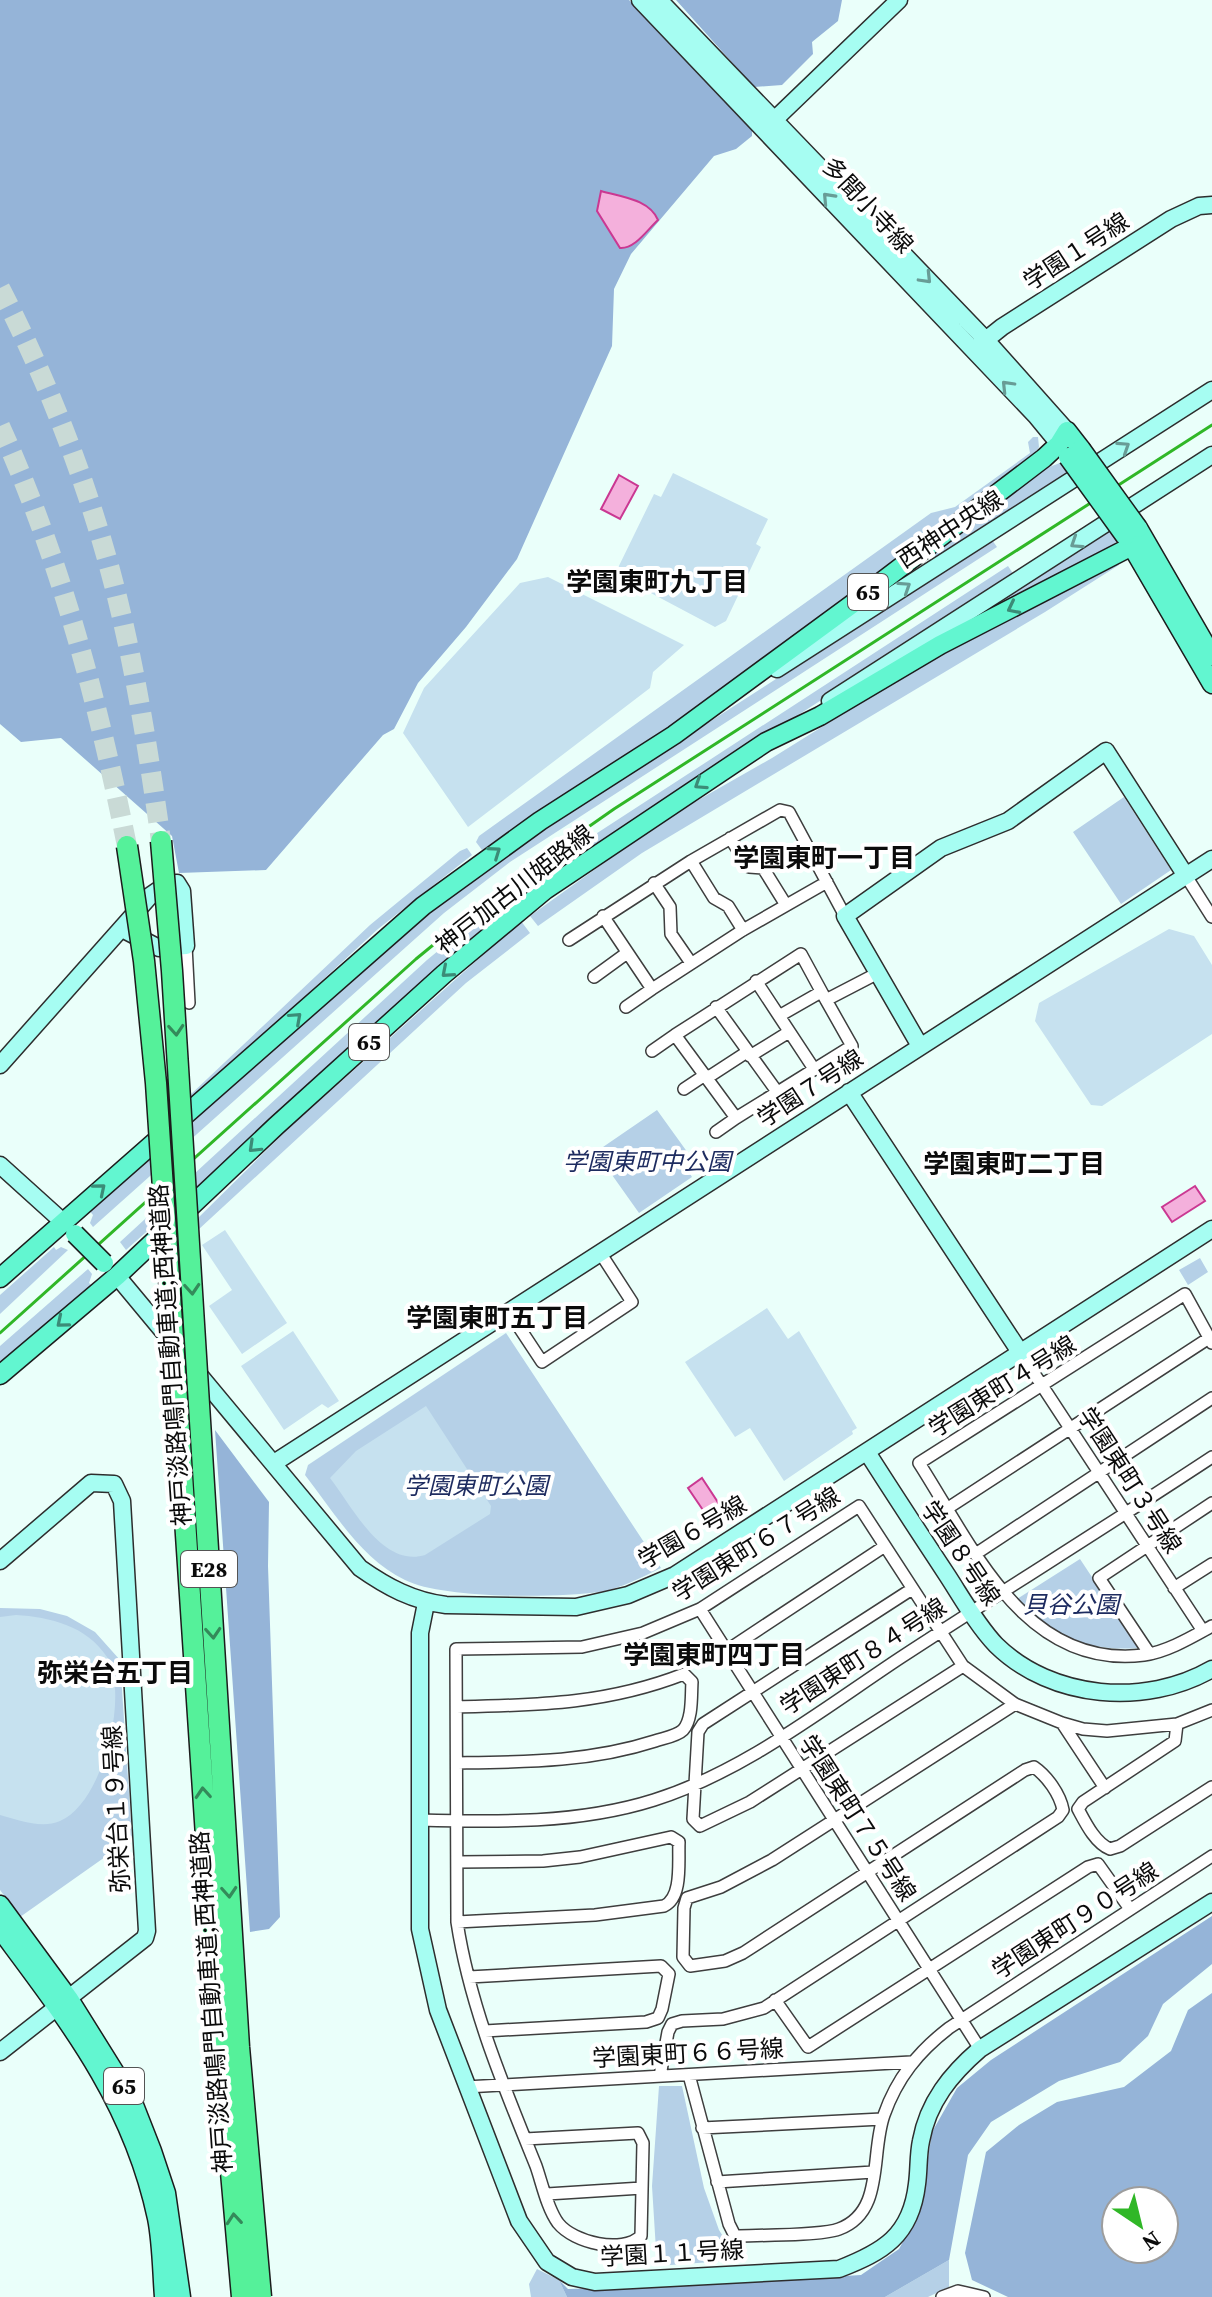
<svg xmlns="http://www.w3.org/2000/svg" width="1212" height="2297" viewBox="0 0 1212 2297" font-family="'Source Serif 4','Noto Sans JP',serif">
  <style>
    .green { fill: #b5d0e7 }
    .forest { fill: #95b4d8; fill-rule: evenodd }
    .pitch { fill: #c6e1ef }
    .water { fill: #f4b0dc; stroke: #ca3892; stroke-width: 2 }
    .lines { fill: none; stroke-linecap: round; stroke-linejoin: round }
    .highway-tunnel { stroke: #c9dad6; stroke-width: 20; stroke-dasharray: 20 10; stroke-linecap: butt }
    .street-casing { stroke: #3e3e3e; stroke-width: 14 }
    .secondary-casing { stroke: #2d2d2d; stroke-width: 19 }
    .primary-casing { stroke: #1c1c1c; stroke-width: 21 }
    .street { stroke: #fff; stroke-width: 11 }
    .secondary { stroke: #a6fdf2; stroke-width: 16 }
    .primary { stroke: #62f6d0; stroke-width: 18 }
    .rail { stroke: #30b727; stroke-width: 3 }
    .primary-bridge-casing { stroke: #1c1c1c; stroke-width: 21; stroke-linecap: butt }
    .highway-bridge-casing { stroke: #1c1c1c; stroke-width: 23; stroke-linecap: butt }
    .primary-bridge { stroke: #62f6d0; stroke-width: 18 }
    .highway-bridge { stroke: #55f19a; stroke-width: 20 }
    .oneway { stroke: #689c96 }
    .oneway2 { stroke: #3b8c77 }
    .oneway3 { stroke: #348a5a }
    .labels { text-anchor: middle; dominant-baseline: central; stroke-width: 8; stroke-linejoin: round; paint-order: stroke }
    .shield { fill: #fff; stroke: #545454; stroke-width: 2 }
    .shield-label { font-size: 22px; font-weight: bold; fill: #0b0b0b }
    .street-label { font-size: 24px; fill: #0b0b0b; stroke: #fff }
    .park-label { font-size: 24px; font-style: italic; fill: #1e2c60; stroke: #fff }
    .neighbourhood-label { font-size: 26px; font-weight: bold; fill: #0b0b0b; stroke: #fff }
  </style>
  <rect width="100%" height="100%" fill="#eafffa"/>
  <path class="green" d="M1033 437H1038L1039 447 1035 453 728 689 482 850 476 842 479 836 931 513 955 507 1030 453 1028 442Z
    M1060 463 1069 475 934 559 938 547 1041 470Z
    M1109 530 1117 541 1110 548 969 621Z
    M992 540 997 547 510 862 444 913 93 1227 90 1223 93 1215 87 1208 398 937 509 851Z
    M1116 561 1119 565 1045 612 642 853 538 926 530 916 665 819 772 758 907 674Z
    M1008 566 1014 575 573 861 436 974 126 1250 120 1242 427 960 495 904 568 852Z
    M1124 797 1171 870 1121 904 1073 832Z
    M467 848 472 855 378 929 189 1103V1096L370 925 460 851Z
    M521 921 530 933 466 983 198 1230V1218L289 1128Z
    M657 1110 693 1160 689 1172 692 1177 639 1213 600 1158 603 1147Z
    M54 1247 56 1250 61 1247 68 1250 0 1314V1295Z
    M1200 1258 1208 1272 1188 1285 1179 1270Z
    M88 1269 92 1274 89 1283 93 1286 0 1367V1346Z
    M506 1333 661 1568C642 1577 620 1589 599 1592 556 1598 442 1599 405 1580 361 1559 334 1512 305 1475L308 1465Z
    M1080 1559 1139 1648C1085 1652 1055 1636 1017 1599Z
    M0 1608 40 1609 67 1616 95 1632 120 1660 132 1838 20 1917 0 1890Z
    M659 2086H682L704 2188 719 2230 738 2260 657 2266 652 2186Z
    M949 2260V2287L928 2297H885Z
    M537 2269 559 2280 567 2297H531L529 2284Z"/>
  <path class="forest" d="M0 0H629L752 126V136L736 149 714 156 631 254 614 289 612 346 517 559 466 627 418 683 394 729 383 735 266 870 179 873 172 836 61 738 21 742 0 724ZM602 191 641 203 626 248 620 247 597 211Z
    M676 0H842L838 21 812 42 813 54 782 85 754 87Z
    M215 1430 269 1502 268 1566 280 1917 269 1929 250 1932Z
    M1212 1916V1964L1163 2004 1148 2036 1120 2062 1059 2081 991 2122 968 2155 949 2260 885 2297H567L559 2280 568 2289 703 2285 861 2275 899 2249 920 2211 932 2132 957 2088 991 2060Z
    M1212 1993V2297H1008L972 2280 965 2253 986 2152 1019 2125 1057 2102 1124 2087 1171 2051 1188 2010ZM1116 2201H1164V2249H1116Z"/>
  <path class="pitch" d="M673 473 768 519 756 544 761 547 726 621 715 627 615 574 654 494 661 497Z
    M548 577 684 645 653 672 650 688 468 827 403 733 424 688 520 583Z
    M1169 929 1194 936 1212 965V1034L1102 1106 1091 1105 1035 1021 1039 1003Z
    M225 1230 287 1323 242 1354 209 1306 232 1290 202 1245Z
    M767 1308 788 1339 799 1331 857 1428 852 1431 853 1434 784 1481 750 1428 735 1437 685 1362Z
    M293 1331 339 1401 328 1408 322 1404 284 1430 241 1366Z
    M426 1406 491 1506 490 1514 425 1555C382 1568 352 1506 330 1478L356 1451Z
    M16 1615C50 1617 87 1626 107 1657 130 1696 102 1804 60 1821 41 1829 19 1820 0 1815V1617Z"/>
  <path class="water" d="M601 191C621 197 649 199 658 220 647 230 635 249 620 248L597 211Z
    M619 475 638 486 620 519 601 509Z
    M1195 1186 1205 1201 1172 1222 1162 1207Z
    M702 1478 723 1510 709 1519 688 1488Z"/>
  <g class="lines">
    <path class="highway-tunnel" d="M0 288C39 364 72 444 97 525 129 627 146 734 161 841
      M0 426C61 560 98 702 127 846"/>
    <g class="street-casing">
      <path id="street" d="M730 838 749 867 763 868 786 905
        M691 861 714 898 728 906 743 930
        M1186 876 1212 917
        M654 883 670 907 671 934 691 963
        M603 916 652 989 743 930 827 882
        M569 940 691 861 780 810 789 812 845 916
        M186 946 189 1003
        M594 977 627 953
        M756 981 814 1069
        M826 1000 852 1046 736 1118 675 1035 801 954 826 1000 878 973
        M626 1007 652 989
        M716 1007 778 1093
        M779 1016 821 992
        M652 1051 675 1035
        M750 1056 789 1032
        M707 1078 747 1052
        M684 1089 705 1075
        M716 1132 736 1118
        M509 1312 542 1362 632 1302 601 1254
        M1212 1343 1185 1294 919 1463C973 1547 1025 1670 1144 1655 1167 1652 1192 1637 1212 1626
        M1020 1352 1203 1631
        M948 1508 1209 1338
        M977 1553 1212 1398
        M1174 1588 1212 1564
        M912 1589 703 1724 698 1732 693 1819 700 1826 750 1802 963 1666
        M700 1609 980 2049
        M726 1651 885 1546
        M1149 1653 1099 1578 1212 1503
        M457 1707C539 1705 607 1704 684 1674L692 1682C691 1695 693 1719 683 1730 677 1736 664 1738 655 1741 590 1762 525 1762 458 1763
        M1062 1723 1105 1788
        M1177 1724 1175 1741 1083 1802 1078 1809C1085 1822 1095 1843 1110 1849L1120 1846 1212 1787
        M419 1820C497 1822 578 1824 654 1800 743 1772 823 1709 900 1658 1004 1590 1109 1525 1212 1457
        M457 1922 595 1915 664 1906C683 1897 678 1861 679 1842L671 1837 580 1857 543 1861 458 1862
        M469 1977 661 1966 669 1974 662 2009 658 2018 646 2022 485 2031
        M775 2000 808 2047 1088 1867 1098 1864 1130 1909
        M689 2075 729 2224 735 2236C759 2235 820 2236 839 2229 885 2212 870 2154 884 2115 897 2078 918 2052 949 2028L1212 1856
        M660 2076 668 2032 672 2024 682 2021 723 2019 764 2008 1058 1817 1063 1810C1060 1794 1047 1776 1034 1767L1025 1770 743 1953 725 1961 690 1966 683 1957 684 1908 687 1898 721 1887 772 1860 1015 1704
        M466 2087 911 2062
        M702 2128 882 2119
        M525 2139 638 2133 643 2143 641 2236C622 2254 574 2243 558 2223 547 2208 542 2183 536 2166 504 2087 470 2007 457 1922L456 1649 582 1647 643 1633 700 1609 859 1506 963 1666 1015 1704 1062 1723 1083 1729 1107 1731 1177 1724 1212 1710
        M717 2182 873 2172
        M547 2194 642 2188
        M942 2297 958 2291 984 2297"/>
    </g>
    <g class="secondary-casing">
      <path id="secondary" d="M640 0 1036 416 1059 444
        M659 0 985 339 1067 431
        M768 126 899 0
        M977 347 1002 327 1171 219 1199 206 1212 205
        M777 669 1212 390
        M830 701 1212 455
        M920 1046 845 916 941 848 1008 821 1106 751 1186 876
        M0 1065 151 895 167 884 177 883 182 891 186 946 159 948 122 929
        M849 1092 1020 1352
        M0 1165 62 1221
        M117 1276 360 1568C387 1587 413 1601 446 1605L576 1607 628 1595 675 1575 1212 1229
        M867 1452C893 1493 920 1534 947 1575 962 1598 977 1625 996 1645 1052 1700 1146 1707 1212 1669
        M274 1463 1212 859
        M0 1561 91 1483 114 1484 122 1501 147 1931 145 1938 0 2052
        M426 1603 420 1633V1929L438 2010 519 2221 547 2262 572 2277 595 2282 839 2269C883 2252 911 2236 917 2184 919 2170 918 2155 921 2141 928 2102 951 2074 980 2049L1212 1902"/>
    </g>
    <g class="primary-casing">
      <path id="primary" d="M1138 528 1212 656
        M1127 538 1212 684
        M0 1278 423 906 540 821 674 735 851 605 1044 458 1059 444 1067 431 1081 449
        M0 1375 117 1276 276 1126 444 974 545 890 766 742 820 716 940 645 1132 546
        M0 1905 69 1999 132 2100 152 2151 166 2193 181 2297
        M0 1929C69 2022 132 2101 157 2218 162 2243 162 2271 164 2297"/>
    </g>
    <use href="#street" class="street"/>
    <use href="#secondary" class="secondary"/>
    <use href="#primary" class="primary"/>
    <path class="rail" d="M0 1333 416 959 511 881 614 809 1212 425"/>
    <g class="primary-bridge-casing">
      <path id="primary-bridge" d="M1081 449 1138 528
        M1068 457 1125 536
        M75 1234 104 1263"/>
    </g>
    <g class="highway-bridge-casing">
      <path id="highway-bridge" d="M161 841 172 971 239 2047 261 2297
        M127 846 144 961 156 1083 220 2047 242 2297"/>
    </g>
    <use href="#primary-bridge" class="primary-bridge"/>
    <use href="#highway-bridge" class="highway-bridge"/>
  </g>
  <defs><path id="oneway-chevron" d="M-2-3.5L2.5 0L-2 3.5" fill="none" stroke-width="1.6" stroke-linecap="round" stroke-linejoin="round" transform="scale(2)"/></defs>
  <g class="oneway">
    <use href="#oneway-chevron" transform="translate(828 198) rotate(-133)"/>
    <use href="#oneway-chevron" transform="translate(926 278) rotate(46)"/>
    <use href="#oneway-chevron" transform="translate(1007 386) rotate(-134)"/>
    <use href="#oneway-chevron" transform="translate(1124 447) rotate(-33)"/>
    <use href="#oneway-chevron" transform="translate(1076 543) rotate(147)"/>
    <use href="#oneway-chevron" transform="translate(905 587) rotate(-33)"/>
  </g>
  <g class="oneway2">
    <use href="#oneway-chevron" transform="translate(1013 608) rotate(153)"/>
    <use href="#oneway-chevron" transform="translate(700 784) rotate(147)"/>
    <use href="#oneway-chevron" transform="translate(495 852) rotate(-35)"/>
    <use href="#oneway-chevron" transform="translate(447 972) rotate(139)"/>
    <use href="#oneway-chevron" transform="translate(296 1018) rotate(-42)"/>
    <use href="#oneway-chevron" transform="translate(254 1147) rotate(136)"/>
    <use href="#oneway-chevron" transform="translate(100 1189) rotate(-40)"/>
    <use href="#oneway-chevron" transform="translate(62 1322) rotate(140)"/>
  </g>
  <g class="oneway3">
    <use href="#oneway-chevron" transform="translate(176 1030) rotate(86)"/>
    <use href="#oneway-chevron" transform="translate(192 1289) rotate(86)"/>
    <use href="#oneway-chevron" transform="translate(213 1633) rotate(86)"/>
    <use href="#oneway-chevron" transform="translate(203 1793) rotate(-94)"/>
    <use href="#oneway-chevron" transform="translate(229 1892) rotate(86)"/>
    <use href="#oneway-chevron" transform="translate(234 2219) rotate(-95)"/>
  </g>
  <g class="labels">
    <g class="shield">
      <rect x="848" y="574" width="40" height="36" rx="6"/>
      <rect x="349" y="1024" width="40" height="36" rx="6"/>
      <rect x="181" y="1551" width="56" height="36" rx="6"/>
      <rect x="104" y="2068" width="40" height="36" rx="6"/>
    </g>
    <g class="shield-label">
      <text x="868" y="592">65</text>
      <text x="369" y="1042">65</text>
      <text x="209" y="1569">E28</text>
      <text x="124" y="2086">65</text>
    </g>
    <g class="street-label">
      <text transform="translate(868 205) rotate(47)">多聞小寺線</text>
      <text transform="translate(1076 251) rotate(-33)">学園１号線</text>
      <text transform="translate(950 529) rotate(-33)">西神中央線</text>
      <text transform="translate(514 889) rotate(-38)">神戸加古川姫路線</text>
      <text transform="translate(810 1088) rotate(-33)">学園７号線</text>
      <text transform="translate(170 1355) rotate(-94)">神戸淡路鳴門自動車道;西神道路</text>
      <text transform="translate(1002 1386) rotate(-32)">学園東町４号線</text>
      <text transform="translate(1130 1480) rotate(57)">学園東町３号線</text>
      <text transform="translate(692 1532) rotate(-30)">学園６号線</text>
      <text transform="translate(756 1544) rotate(-32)">学園東町６７号線</text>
      <text transform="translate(961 1553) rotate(56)">学園８号線</text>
      <text transform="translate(863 1656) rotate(-33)">学園東町８４号線</text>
      <text transform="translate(116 1809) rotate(-93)">弥栄台１９号線</text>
      <text transform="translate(858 1818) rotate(57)">学園東町７５号線</text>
      <text transform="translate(1075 1920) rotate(-33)">学園東町９０号線</text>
      <text transform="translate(211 2002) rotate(-94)">神戸淡路鳴門自動車道;西神道路</text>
      <text transform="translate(688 2053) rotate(-3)">学園東町６６号線</text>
      <text transform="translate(672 2253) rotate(-3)">学園１１号線</text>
    </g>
    <g class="park-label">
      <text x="647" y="1161">学園東町中公園</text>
      <text x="476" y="1485">学園東町公園</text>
      <text x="1071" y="1604">貝谷公園</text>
    </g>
    <g class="neighbourhood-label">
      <text x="657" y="582">学園東町九丁目</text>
      <text x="824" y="858">学園東町一丁目</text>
      <text x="1014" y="1164">学園東町二丁目</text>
      <text x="497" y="1318">学園東町五丁目</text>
      <text x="714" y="1655">学園東町四丁目</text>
      <text x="115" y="1673">弥栄台五丁目</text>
    </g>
  </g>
  <g transform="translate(1140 2225) rotate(145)"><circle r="38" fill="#ffffff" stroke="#9d9d9d" stroke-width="2"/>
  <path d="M0-6L14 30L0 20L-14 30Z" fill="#30b727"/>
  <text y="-12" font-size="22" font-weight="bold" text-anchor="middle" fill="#0b0b0b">N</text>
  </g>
</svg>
